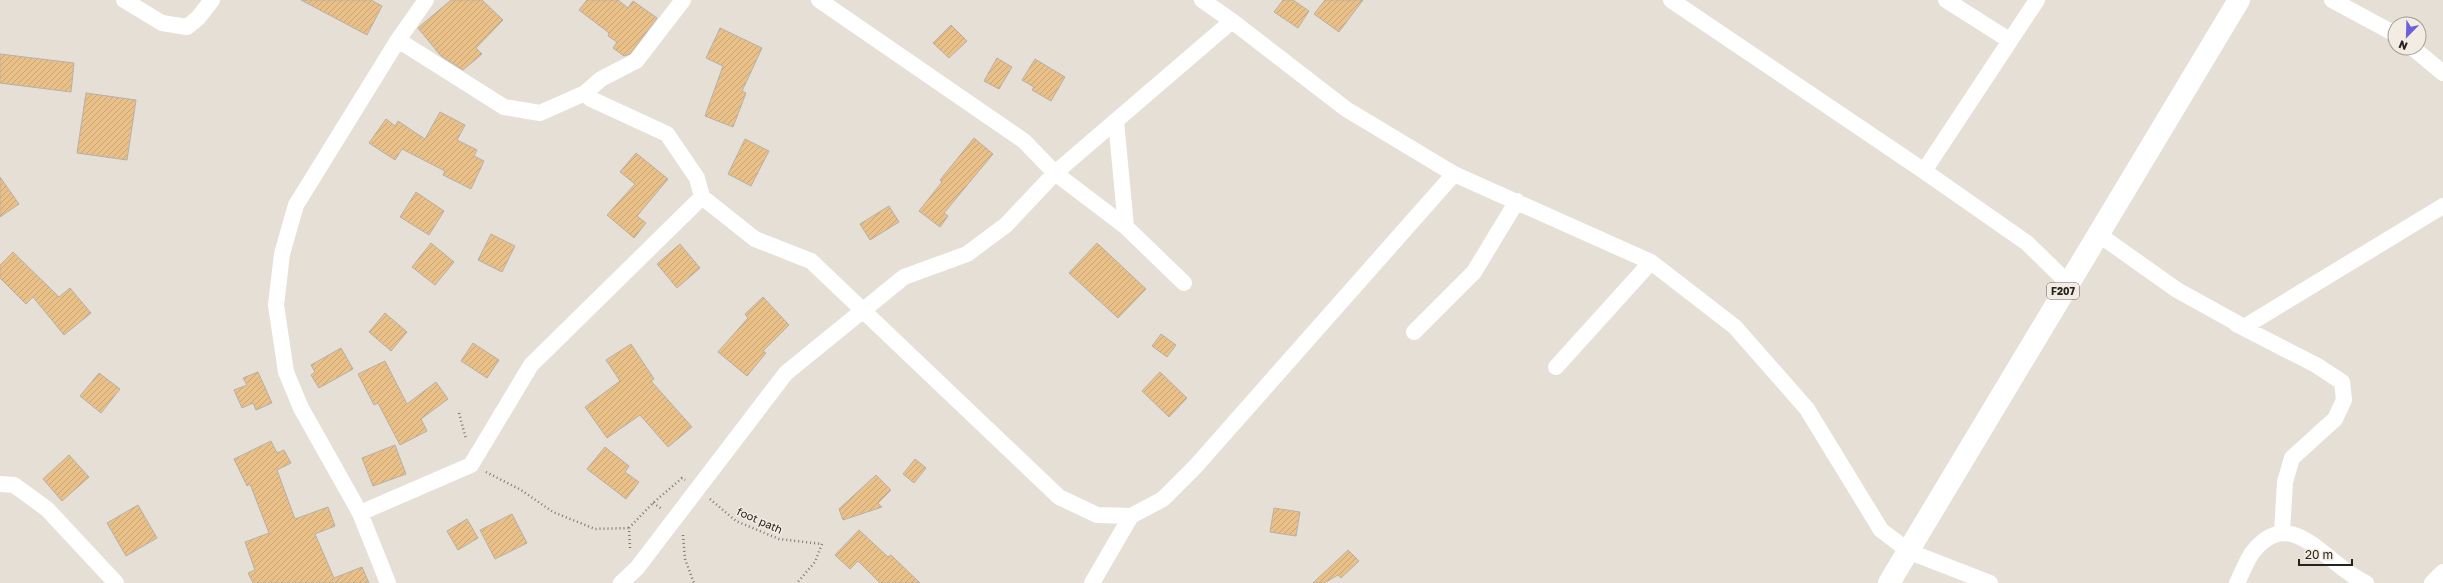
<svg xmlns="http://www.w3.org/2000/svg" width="2443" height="583" viewBox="0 0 2443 583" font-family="'Golos Text',sans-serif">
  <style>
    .building { fill: url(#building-hatch); stroke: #b7b0a8 }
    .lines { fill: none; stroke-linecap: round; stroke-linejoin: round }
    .path { stroke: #7e7973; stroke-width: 2.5; stroke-dasharray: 1 3; stroke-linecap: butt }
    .street { stroke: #fff; stroke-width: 16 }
    .primary { stroke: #fff; stroke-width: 22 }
    .labels { text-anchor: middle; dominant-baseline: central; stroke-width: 3; stroke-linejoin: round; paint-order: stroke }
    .shield { fill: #f3ece3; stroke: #635f5a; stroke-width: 1 }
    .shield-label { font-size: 10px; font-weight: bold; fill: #25221f }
    .street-label { font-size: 11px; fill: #25221f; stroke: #f3ece3 }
  </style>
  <defs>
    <pattern id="building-hatch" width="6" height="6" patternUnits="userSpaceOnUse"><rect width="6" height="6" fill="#eac089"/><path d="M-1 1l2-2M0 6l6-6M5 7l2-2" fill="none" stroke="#c9a576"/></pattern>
  </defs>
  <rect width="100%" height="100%" fill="#e6dfd6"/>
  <path class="building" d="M301 0H371L382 6 367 35Z
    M451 0H482L503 20 476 48 482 54 463 70 441 56 418 28Z
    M587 0H618L628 8 633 1 657 18 630 54 624 56 613 48 617 42 608 36 609 33 579 10Z
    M1283 0H1293L1309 11 1298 28 1274 12Z
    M1325 0H1363L1339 32 1314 14Z
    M951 25 967 41 949 58 933 43Z
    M720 28 762 48 742 91 746 93 733 127 705 116 723 66 706 58Z
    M0 54 74 63 71 92 0 83Z
    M997 58 1012 67 999 89 984 81Z
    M1035 59 1065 77 1051 101 1032 90 1034 87 1022 80Z
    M86 93 136 100 127 160 77 153Z
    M440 112 465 125 457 140 477 150 474 156 484 161 471 189 443 175 445 171 402 149 395 160 369 143 386 119 395 126 398 121 425 139Z
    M974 138 993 154 944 213 948 216 940 227 919 211 942 182 940 180Z
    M745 139 769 151 751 186 728 174Z
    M636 153 668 179 637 216 646 223 634 238 607 215 635 184 620 172Z
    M0 177 19 204 0 217Z
    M416 192 444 211 429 235 400 217Z
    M889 206 899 222 870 240 860 224Z
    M491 234 515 246 502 272 478 260Z
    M431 243 454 262 435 285 412 267Z
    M1097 243 1146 289 1118 318 1069 273Z
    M680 244 700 268 677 288 657 264Z
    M13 252 59 297 70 288 91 313 64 335 33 297 26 304 0 278V265Z
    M763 297 789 325 763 351 766 353 747 376 718 352 748 318 745 314Z
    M385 313 407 332 391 351 369 332Z
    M1161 334 1176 345 1167 357 1152 346Z
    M473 343 499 360 487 378 461 361Z
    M631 344 654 379 651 381 692 427 668 447 640 415 607 438 585 407 620 381 606 360Z
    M341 348 353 369 319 388 311 375 315 372 311 365Z
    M385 361 407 404 436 382 448 399 421 419 427 431 400 445 378 403 374 405 358 374Z
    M258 372 272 403 256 410 253 403 242 408 234 390 247 385 243 378Z
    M1160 372 1187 398 1169 417 1142 391Z
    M99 373 120 389 101 413 80 396Z
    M271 441 277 453 284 450 291 463 277 470 295 519 328 507 335 526 315 534 334 578 362 567 369 583H253L248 573 255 570 245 542 269 533 250 484 247 486 234 459Z
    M395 445 406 474 373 486 362 458Z
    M605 447 629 466 625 472 639 482 626 499 587 469Z
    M69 455 89 477 62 501 43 479Z
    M915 459 926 468 914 483 903 474Z
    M876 475 891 490 878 503 882 507 843 520 839 509Z
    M138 505 157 538 126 556 107 523Z
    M1274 508 1300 512 1296 536 1270 532Z
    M512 514 527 543 495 559 480 530Z
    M467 519 478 538 458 550 447 531Z
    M859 530 888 557 891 555 920 583H880L858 561 850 569 835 555Z
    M1348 550 1359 561 1341 578 1338 575 1324 583H1313Z"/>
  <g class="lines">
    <path class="path" d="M459 413 466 439
      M486 472 521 490 553 512 595 529 629 528
      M710 499 736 521 779 539 822 544 815 562 797 583
      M653 503 662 509
      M683 535 685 559 694 583
      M630 548 629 528 653 503 682 478 685 480"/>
    <path class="street" d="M124 0 162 23 187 27 198 18 212 0
      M819 0 1024 141 1055 173 1126 227 1184 283
      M1202 0 1232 21 1346 109 1454 174 1651 262 1735 327 1807 409 1881 530 1910 552 1990 583
      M1671 0 1924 171 2027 243 2068 283
      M1946 0 2009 40
      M2332 0 2395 34
      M398 40 504 107 540 113 585 93 601 79 636 61 683 0
      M2413 48 2443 73
      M585 93 591 99 667 134 697 178 702 197 755 239 811 261 1059 497 1097 515 1131 516 1163 499 1195 467 1454 174
      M1116 121 1126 227
      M1924 171 2037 0
      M2098 234 2177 290 2244 327 2443 206
      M2236 324 2316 365 2342 382 2344 400 2335 419 2292 458 2285 482 2282 532
      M1414 332 1474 272 1517 201
      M1556 367 1651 262
      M0 484 14 485 47 509 116 583
      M360 513 471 465 531 365 702 197
      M388 583 360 513 301 408 286 372 276 305 282 254 296 205 398 40 426 0
      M621 583 637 568 786 373 904 277 967 254 1006 225 1055 173 1232 21
      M1092 583 1131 516
      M2237 583C2242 573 2246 562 2252 553 2292 501 2326 566 2366 583
      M2432 583 2443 572"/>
    <path class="primary" d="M1889 583 2239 0"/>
  </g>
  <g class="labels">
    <rect class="shield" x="2047" y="283" width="32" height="16" rx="3"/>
    <g class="shield-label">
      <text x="2063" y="291">F207</text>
    </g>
    <g class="street-label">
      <text transform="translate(760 520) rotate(24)">foot path</text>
    </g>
  </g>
  <g transform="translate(2407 36) rotate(203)"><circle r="19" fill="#f3ece3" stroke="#a19b95"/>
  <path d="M0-3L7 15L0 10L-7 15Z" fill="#6d61db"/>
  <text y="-6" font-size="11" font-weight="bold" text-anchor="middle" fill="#25221f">N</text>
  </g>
  <path d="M2299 559v6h53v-6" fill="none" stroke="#25221f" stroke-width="2"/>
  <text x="2305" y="559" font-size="12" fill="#25221f" stroke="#f3ece3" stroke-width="3" paint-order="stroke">20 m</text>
</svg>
